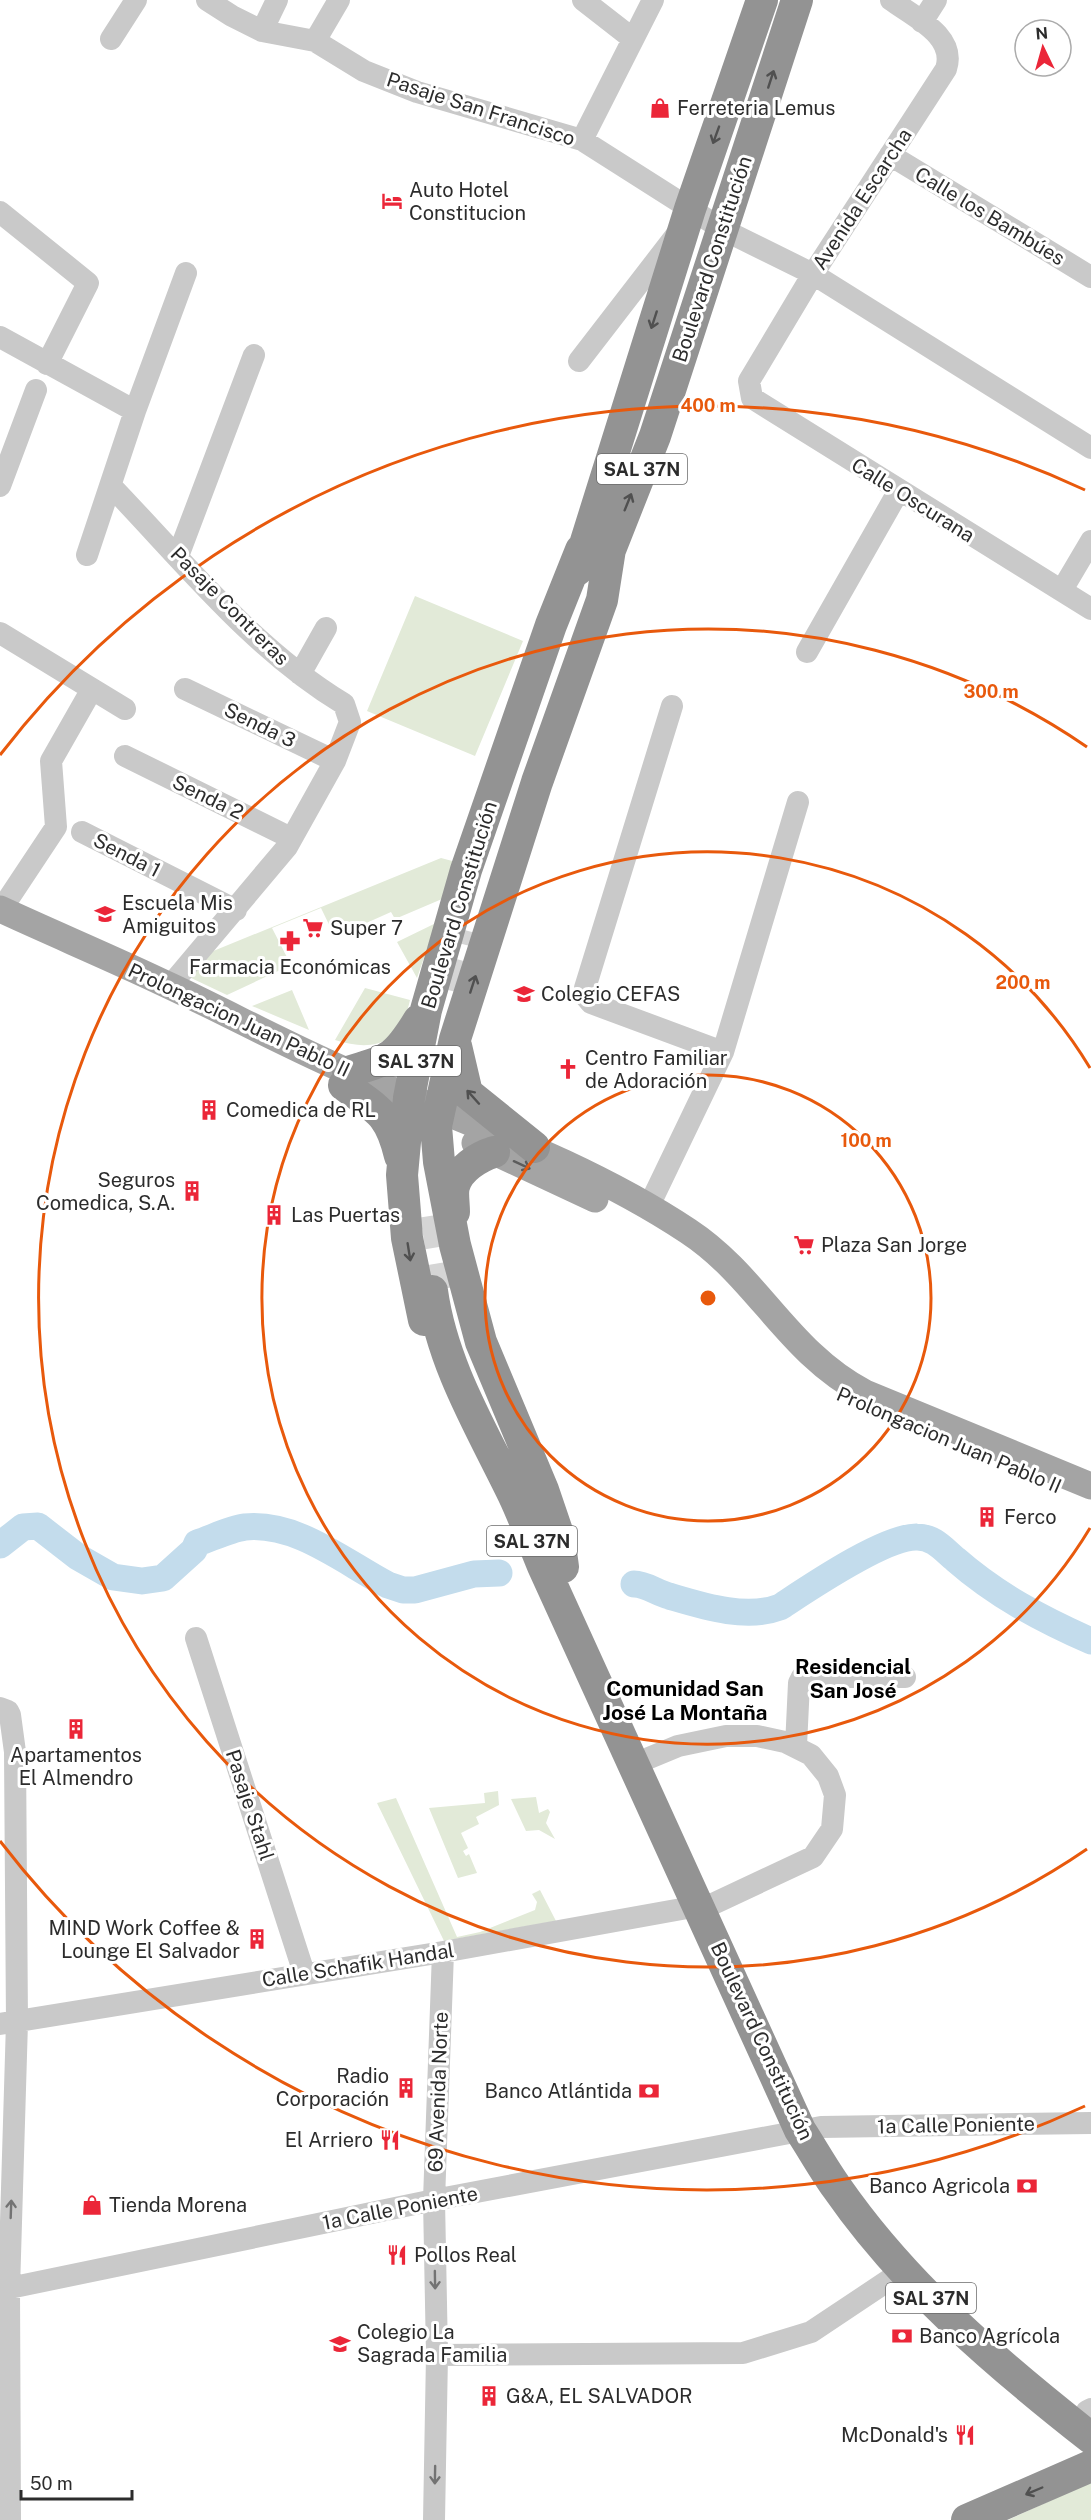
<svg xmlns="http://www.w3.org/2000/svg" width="1091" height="2520" viewBox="0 0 1091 2520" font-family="'Public Sans',sans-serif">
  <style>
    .green { fill: #e2ead8 }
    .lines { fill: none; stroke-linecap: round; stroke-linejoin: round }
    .river { stroke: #c3dcec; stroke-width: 27 }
    .highway-tunnel { stroke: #d5d5d5; stroke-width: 32; stroke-dasharray: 32 16; stroke-linecap: butt }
    .minor { stroke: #c9c9c9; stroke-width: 22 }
    .major { stroke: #a4a4a4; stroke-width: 27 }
    .highway { stroke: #939393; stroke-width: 32 }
    .oneway { stroke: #505050 }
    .oneway2 { stroke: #5c5c5c }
    .oneway3 { stroke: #737373 }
    .ring { fill: none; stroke: #e8590c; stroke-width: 3 }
    .labels { text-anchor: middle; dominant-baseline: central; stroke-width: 6; stroke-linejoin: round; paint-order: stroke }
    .shield { fill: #fff; stroke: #6b6b6b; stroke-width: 1.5 }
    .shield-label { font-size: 18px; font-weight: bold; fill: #2c2c2c }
    .poi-label { font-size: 20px; fill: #2c2c2c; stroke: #fff; text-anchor: start }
    .street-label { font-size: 20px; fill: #2c2c2c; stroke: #fff }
    .neighbourhood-label { font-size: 21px; font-weight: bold; fill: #000; stroke: #fff }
    .centre { fill: #e8590c; stroke: #fff; stroke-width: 3 }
    .ring-label { font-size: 18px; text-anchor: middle; font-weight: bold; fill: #e8590c; stroke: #fff; stroke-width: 6; stroke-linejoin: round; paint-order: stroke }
  </style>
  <rect width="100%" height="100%" fill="#fff"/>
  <path class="green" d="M415 596 523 641 475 756 367 711Z
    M441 858 456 862 442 899 395 919 391 912 335 937 321 908 272 928 291 965 227 995 189 977 206 954Z
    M436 923 417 978 397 942Z
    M365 988 410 1000C401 1042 376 1053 335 1040Z
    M292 990 309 1030 252 1006Z
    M498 1791 499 1805 476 1817 479 1824 461 1833 468 1848 463 1851 466 1856 469 1854 477 1873 458 1878 429 1808 485 1803 484 1793Z
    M536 1797 539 1813 548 1809 550 1812 546 1823 555 1839 539 1830 526 1831 511 1799Z
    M396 1798 457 1937 480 1932 535 1910 537 1902 532 1894 540 1890 556 1921 444 1941 377 1803Z
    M1091 2482V2520H1008L1089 2483Z"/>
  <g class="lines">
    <path class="river" d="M0 1545 23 1527 38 1526 78 1557 113 1577 142 1581 163 1578 194 1550 197 1543C212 1538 230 1529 245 1527 297 1522 344 1562 388 1585L403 1590H415L474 1574 499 1573
      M634 1584C646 1584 657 1593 669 1596 703 1606 746 1620 780 1607 809 1588 885 1536 917 1537 934 1537 943 1549 955 1559 996 1595 1041 1619 1091 1641"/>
    <path class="highway-tunnel" d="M456 992 472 932
      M436 1215 448 1288"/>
    <path class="minor" d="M207 0 232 16 262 31 315 41 364 71 417 92 582 140 722 229 813 274 1091 448
      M583 0 633 39
      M891 0C914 17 957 36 946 69L813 274 749 381 752 398 1091 609
      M922 22 936 0
      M262 31 277 0
      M111 39 136 0
      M315 41 339 0
      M582 140 653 0
      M890 155 1091 277
      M0 212 88 283 47 364
      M0 337 135 411 87 555
      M579 361 677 234
      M135 411 186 273
      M0 486 36 390
      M112 487C185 563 253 649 344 704L350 722 335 761 287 847 170 986
      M178 556 254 355
      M1062 590 1091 541
      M0 633 125 709
      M807 652 898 492
      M300 674 326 628
      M185 689 335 761
      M672 706 585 988 586 997 591 1003 723 1052
      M125 756 291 838
      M82 832 236 910
      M1 910 56 827 51 761 92 689
      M648 1208 723 1052 798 802
      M196 1638 304 1973
      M0 1708 8 1711 10 1715 15 1752 17 2022 9 2289 10 2520
      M796 1746 799 1683 802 1677H905
      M0 2024 443 1952 715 1903 813 1857 832 1829 835 1795 828 1776 811 1755 785 1742 757 1736H726L678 1746 649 1758
      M0 2290 434 2200 821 2127 1091 2123
      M437 2355 743 2353 811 2332 904 2270
      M1087 2411 1091 2409
      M434 2520 437 2355 434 2200 443 1952"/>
    <path class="major" d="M0 909C56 935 114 959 170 986 230 1014 290 1047 351 1073 465 1122 584 1162 688 1231 758 1277 787 1352 865 1393L1091 1486
      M475 1143 595 1199"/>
    <path class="highway" d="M577 570 690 209 762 0
      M602 570 655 436 797 0
      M456 1046 467 1093 534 1147
      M348 1072C390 1059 395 1059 419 1020
      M344 1085C378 1110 390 1113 400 1156
      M454 1212C454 1204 452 1193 454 1186 459 1169 478 1157 494 1152
      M432 1291C442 1364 481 1428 513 1494 524 1517 533 1542 543 1566L800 2130C813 2150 824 2170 837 2188 905 2286 998 2365 1091 2438
      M424 1320 407 1238 402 1175 409 1098 426 1010 466 870 551 625 581 550
      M563 1567 559 1537 543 1490 481 1342 455 1245 439 1162 436 1126 455 1039 537 782 602 600 610 549
      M967 2520 1091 2466"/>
  </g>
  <defs><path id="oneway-shaft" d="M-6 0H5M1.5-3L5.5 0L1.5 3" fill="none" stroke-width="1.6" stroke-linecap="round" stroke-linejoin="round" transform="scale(1.5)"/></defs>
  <g class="oneway">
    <use href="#oneway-shaft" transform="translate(771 79) rotate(-72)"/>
    <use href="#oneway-shaft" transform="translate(716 135) rotate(110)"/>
    <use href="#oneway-shaft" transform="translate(654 320) rotate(108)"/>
    <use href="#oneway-shaft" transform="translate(628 502) rotate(-68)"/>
    <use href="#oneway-shaft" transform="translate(473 984) rotate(-72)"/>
    <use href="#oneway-shaft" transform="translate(473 1097) rotate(-132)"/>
    <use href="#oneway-shaft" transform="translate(409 1252) rotate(81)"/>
    <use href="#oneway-shaft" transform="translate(1034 2491) rotate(157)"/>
  </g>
  <use class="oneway2" href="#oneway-shaft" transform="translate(522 1165) rotate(25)"/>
  <g class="oneway3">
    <use href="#oneway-shaft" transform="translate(11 2209) rotate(-88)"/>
    <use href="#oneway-shaft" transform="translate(435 2280) rotate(89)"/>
    <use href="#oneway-shaft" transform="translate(435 2475) rotate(91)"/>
  </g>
  <g class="ring">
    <circle cx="708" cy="1298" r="223"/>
    <path d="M1090 1528A446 446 0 1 1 1090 1068"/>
    <path d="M1087 1849A669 669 0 1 1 1087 747"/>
    <path d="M1085 2106A892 892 0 0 1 0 1841M0 755A892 892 0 0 1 1085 490"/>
  </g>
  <defs>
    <g id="shop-bare" transform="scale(1.62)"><path d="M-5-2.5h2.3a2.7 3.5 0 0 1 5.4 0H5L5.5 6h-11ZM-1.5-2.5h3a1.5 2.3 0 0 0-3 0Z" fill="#eb2638" stroke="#fff" stroke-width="2.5" paint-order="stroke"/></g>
    <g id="hotel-bare" transform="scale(1.62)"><path d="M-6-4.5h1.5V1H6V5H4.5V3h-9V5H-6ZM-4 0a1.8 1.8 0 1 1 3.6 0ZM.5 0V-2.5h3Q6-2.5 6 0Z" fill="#eb2638" stroke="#fff" stroke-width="2.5" paint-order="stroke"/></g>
    <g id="school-bare" transform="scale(1.62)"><path d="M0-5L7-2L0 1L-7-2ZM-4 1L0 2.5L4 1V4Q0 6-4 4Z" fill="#eb2638" stroke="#fff" stroke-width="2.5" paint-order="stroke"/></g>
    <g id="supermarket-bare" transform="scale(1.62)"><path d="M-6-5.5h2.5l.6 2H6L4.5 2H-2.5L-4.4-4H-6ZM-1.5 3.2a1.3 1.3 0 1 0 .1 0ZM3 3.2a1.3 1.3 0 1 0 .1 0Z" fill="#eb2638" stroke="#fff" stroke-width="2.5" paint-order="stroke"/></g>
    <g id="pharmacy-bare" transform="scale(1.62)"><path d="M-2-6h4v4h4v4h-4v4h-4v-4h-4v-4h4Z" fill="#eb2638" stroke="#fff" stroke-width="2.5" paint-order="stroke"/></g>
    <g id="church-bare" transform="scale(1.62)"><path d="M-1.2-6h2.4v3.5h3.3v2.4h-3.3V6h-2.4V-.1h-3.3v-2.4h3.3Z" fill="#eb2638" stroke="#fff" stroke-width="2.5" paint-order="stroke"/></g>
    <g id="building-bare" transform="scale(1.62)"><path d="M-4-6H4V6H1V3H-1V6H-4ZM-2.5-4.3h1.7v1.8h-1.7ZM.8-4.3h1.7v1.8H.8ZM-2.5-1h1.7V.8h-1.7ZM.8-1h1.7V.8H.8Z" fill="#eb2638" stroke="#fff" stroke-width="2.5" paint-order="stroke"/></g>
    <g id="bank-bare" transform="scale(1.62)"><path d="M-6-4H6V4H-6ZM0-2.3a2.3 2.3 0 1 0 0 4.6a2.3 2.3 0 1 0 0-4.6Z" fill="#eb2638" stroke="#fff" stroke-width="2.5" paint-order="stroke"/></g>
    <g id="restaurant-bare" transform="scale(1.62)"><path d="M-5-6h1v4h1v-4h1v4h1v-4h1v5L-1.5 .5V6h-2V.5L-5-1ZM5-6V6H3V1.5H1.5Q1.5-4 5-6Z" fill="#eb2638" stroke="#fff" stroke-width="2.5" paint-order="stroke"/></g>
  </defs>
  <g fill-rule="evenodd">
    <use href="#shop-bare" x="660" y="108"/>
    <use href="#hotel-bare" x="392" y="201"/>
    <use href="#school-bare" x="105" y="914"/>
    <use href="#supermarket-bare" x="313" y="928"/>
    <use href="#pharmacy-bare" x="290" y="941"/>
    <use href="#school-bare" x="524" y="994"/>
    <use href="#church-bare" x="568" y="1069"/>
    <use href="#building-bare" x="209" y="1110"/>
    <use href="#building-bare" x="192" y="1191"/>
    <use href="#building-bare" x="274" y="1215"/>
    <use href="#supermarket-bare" x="804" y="1245"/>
    <use href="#building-bare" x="987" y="1517"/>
    <use href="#building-bare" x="76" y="1729"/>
    <use href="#building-bare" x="257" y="1939"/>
    <use href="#building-bare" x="406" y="2088"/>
    <use href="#bank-bare" x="649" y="2091"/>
    <use href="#restaurant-bare" x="390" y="2140"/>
    <use href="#bank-bare" x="1027" y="2186"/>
    <use href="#shop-bare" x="92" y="2205"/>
    <use href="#restaurant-bare" x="397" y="2255"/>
    <use href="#bank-bare" x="902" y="2336"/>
    <use href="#school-bare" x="340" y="2344"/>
    <use href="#building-bare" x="489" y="2396"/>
    <use href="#restaurant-bare" x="965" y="2435"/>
  </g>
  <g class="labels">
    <g class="shield">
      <rect x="597" y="454" width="90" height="30" rx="4.5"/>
      <rect x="371" y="1046" width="90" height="30" rx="4.5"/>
      <rect x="487" y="1526" width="90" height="30" rx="4.5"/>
      <rect x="886" y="2283" width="90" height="30" rx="4.5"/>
    </g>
    <g class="shield-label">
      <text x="642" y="469">SAL 37N</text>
      <text x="416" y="1061">SAL 37N</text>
      <text x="532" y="1541">SAL 37N</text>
      <text x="931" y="2298">SAL 37N</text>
    </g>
    <g class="poi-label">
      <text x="677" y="108">Ferreteria Lemus</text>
      <text x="409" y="190">Auto Hotel<tspan x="409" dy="23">Constitucion</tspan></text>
      <text x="122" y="903">Escuela Mis<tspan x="122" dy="23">Amiguitos</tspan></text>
      <text x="330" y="928">Super 7</text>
      <text x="290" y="967" text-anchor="middle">Farmacia Económicas</text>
      <text x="541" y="994">Colegio CEFAS</text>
      <text x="585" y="1058">Centro Familiar<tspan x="585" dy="23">de Adoración</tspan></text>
      <text x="226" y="1110">Comedica de RL</text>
      <text x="175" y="1180" text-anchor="end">Seguros<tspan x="175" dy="23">Comedica, S.A.</tspan></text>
      <text x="291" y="1215">Las Puertas</text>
      <text x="821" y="1245">Plaza San Jorge</text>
      <text x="1004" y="1517">Ferco</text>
      <text x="76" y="1755" text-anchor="middle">Apartamentos<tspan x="76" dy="23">El Almendro</tspan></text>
      <text x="240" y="1928" text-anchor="end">MIND Work Coffee &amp;<tspan x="240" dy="23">Lounge El Salvador</tspan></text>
      <text x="389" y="2076" text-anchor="end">Radio<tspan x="389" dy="23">Corporación</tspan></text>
      <text x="632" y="2091" text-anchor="end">Banco Atlántida</text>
      <text x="373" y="2140" text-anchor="end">El Arriero</text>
      <text x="1010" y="2186" text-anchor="end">Banco Agricola</text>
      <text x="109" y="2205">Tienda Morena</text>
      <text x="414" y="2255">Pollos Real</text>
      <text x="357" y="2332">Colegio La<tspan x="357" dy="23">Sagrada Familia</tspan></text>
      <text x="919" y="2336">Banco Agrícola</text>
      <text x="506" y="2396">G&amp;A, EL SALVADOR</text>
      <text x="948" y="2435" text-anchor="end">McDonald's</text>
    </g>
    <g class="street-label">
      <text transform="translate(481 109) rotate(18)">Pasaje San Francisco</text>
      <text transform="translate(862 199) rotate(-57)">Avenida Escarcha</text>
      <text transform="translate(990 216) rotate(31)">Calle los Bambúes</text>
      <text transform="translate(712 259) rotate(-72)">Boulevard Constitución</text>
      <text transform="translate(913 500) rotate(32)">Calle Oscurana</text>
      <text transform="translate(230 606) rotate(45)">Pasaje Contreras</text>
      <text transform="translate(260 725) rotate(26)">Senda 3</text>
      <text transform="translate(208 797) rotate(26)">Senda 2</text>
      <text transform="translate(127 855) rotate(27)">Senda 1</text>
      <text transform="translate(459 905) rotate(-73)">Boulevard Constitución</text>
      <text transform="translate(239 1020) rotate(25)">Prolongacion Juan Pablo II</text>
      <text transform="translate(949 1440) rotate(23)">Prolongacion Juan Pablo II</text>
      <text transform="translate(250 1805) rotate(72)">Pasaje Stahl</text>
      <text transform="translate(358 1965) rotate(-9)">Calle Schafik Handal</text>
      <text transform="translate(762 2041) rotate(65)">Boulevard Constitución</text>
      <text transform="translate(438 2092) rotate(-88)">69 Avenida Norte</text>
      <text transform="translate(956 2125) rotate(-1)">1a Calle Poniente</text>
      <text transform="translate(400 2208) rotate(-11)">1a Calle Poniente</text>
    </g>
    <g class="neighbourhood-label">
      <text x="853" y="1666">Residencial<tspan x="853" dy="24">San José</tspan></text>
      <text x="685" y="1688">Comunidad San<tspan x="685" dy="24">José La Montaña</tspan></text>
    </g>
  </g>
  <circle cx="708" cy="1298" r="9" class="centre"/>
  <g class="ring-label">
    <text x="708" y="412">400 m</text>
    <text x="991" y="698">300 m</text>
    <text x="1023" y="989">200 m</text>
    <text x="866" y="1147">100 m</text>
  </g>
  <g transform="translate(1043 48) rotate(355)"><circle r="28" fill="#ffffff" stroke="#ababab" stroke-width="1.5"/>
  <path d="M0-4.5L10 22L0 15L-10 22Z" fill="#eb2638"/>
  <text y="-9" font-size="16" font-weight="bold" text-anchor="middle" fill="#2c2c2c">N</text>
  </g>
  <path d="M21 2490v9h111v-9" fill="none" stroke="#2c2c2c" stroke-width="3"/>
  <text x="30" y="2490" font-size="18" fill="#2c2c2c" stroke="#ffffff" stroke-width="4.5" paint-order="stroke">50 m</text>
</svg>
